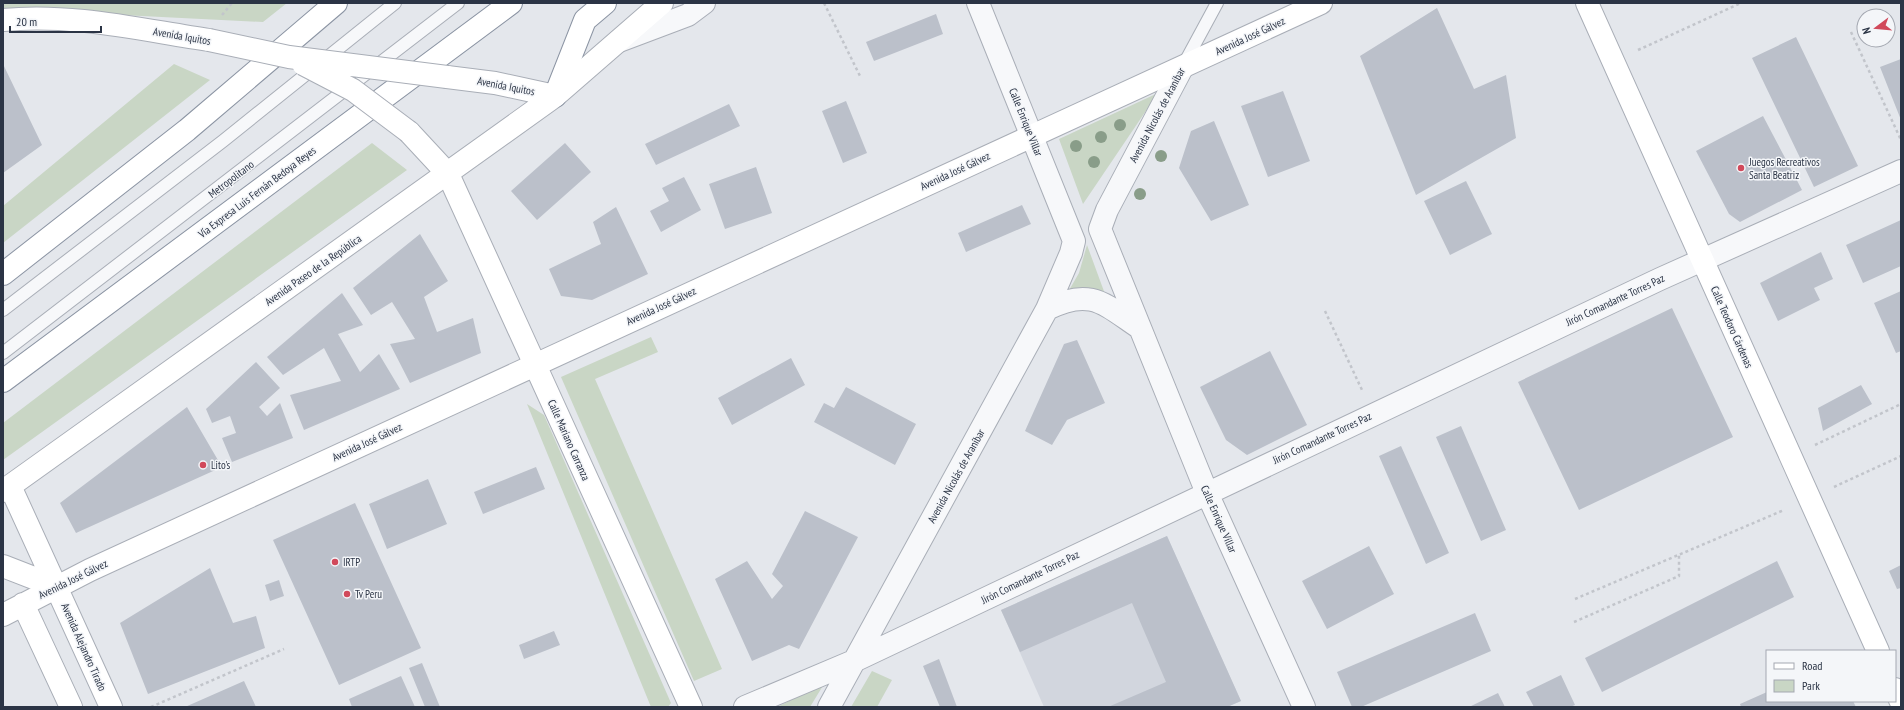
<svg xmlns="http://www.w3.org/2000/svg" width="1904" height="710" viewBox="0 0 1904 710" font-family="'PT Sans Narrow',sans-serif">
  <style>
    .built { fill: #d2d6de }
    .green { fill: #c9d6c5 }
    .building { fill: #bbc0ca }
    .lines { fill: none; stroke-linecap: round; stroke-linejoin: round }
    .lane-casing { stroke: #a9aeb7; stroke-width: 14 }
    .street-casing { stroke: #a9aeb7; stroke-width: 24 }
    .secondary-casing { stroke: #a9aeb7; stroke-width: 24 }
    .highway-casing { stroke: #8b94a3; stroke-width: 24 }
    .path { stroke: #c2c5cb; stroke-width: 2.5; stroke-dasharray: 3 3; stroke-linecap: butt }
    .lane { stroke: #f7f8fa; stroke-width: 12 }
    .street { stroke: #f7f8fa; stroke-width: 22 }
    .secondary { stroke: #fff; stroke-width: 22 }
    .highway { stroke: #fff; stroke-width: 22 }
    .secondary-bridge-casing { stroke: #a9aeb7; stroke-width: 24; stroke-linecap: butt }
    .secondary-bridge { stroke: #fff; stroke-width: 22 }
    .tree { fill: #899d89 }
    .poi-dot { fill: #d1495b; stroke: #f4f6f9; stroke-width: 1.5 }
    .labels { text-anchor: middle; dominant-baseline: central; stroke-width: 3; stroke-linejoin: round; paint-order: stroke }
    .street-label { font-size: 11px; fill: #2b3445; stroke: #f4f6f9 }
    .poi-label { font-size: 11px; fill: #2b3445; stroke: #f4f6f9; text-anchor: start }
  </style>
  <rect width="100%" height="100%" fill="#e4e7ec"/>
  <path class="built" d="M1167 536 1241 701 1227 707H1044L1001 610Z"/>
  <path class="green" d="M3 3H287L263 22 3 9Z
    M174 64 210 80 3 243V206Z
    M1158 93 1083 204 1059 139Z
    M372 143 407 170 3 460V423Z
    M1087 245 1105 294 1068 292 1079 273Z
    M651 337 658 352 595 379 722 669 694 681 561 377Z
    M527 404 544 415 671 703 668 707H651Z
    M872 671 892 680 877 707H851Z
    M824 684 810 707H777Z"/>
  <path class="building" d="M1437 8 1474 89 1506 75 1516 138 1416 195 1360 56Z
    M936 14 943 34 874 61 866 42Z
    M1796 37 1858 166 1814 187 1752 58Z
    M1901 59V120L1880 67Z
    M3 64 42 145 3 173Z
    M1283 91 1310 161 1268 177 1241 106Z
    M846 101 867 153 843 163 822 111Z
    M729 104 740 126 656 165 645 144Z
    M1763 116 1802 190 1740 222 1729 214 1696 151Z
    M1214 121 1249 205 1211 221 1179 168 1191 131Z
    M565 143 591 172 537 220 511 191Z
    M756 167 772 213 725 229 709 184Z
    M684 177 701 210 661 232 650 211 669 201 662 188Z
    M1466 181 1492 234 1450 255 1424 201Z
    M1022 205 1031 224 966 252 958 233Z
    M616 207 648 274 592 300 561 296 549 269 601 244 593 222Z
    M1901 220V266L1863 283 1846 245Z
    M420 234 448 281 424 297 437 332 473 318 481 353 410 383 390 344 415 339 392 302 371 315 353 288Z
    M1821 252 1833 279 1814 288 1820 300 1778 321 1760 283Z
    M1901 291V351L1896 353 1874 303Z
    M342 293 363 325 338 334 360 372 379 354 400 389 304 430 290 395 341 381 324 348 283 375 267 357Z
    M1672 308 1733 437 1579 510 1518 382Z
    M1077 340 1105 403 1067 420 1052 445 1025 431 1064 344Z
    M1270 351 1307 425 1247 455 1226 440 1200 387Z
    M791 358 805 385 732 425 718 398Z
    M256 362 280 388 259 407 267 416 280 403 293 438 232 462 222 438 236 433 230 416 212 423 206 409Z
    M1861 385 1872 404 1823 431 1818 408Z
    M846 387 916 424 895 465 814 422 824 403 834 408Z
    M187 407 222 467 76 533 60 503Z
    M1461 426 1506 530 1481 541 1436 437Z
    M1401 446 1449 553 1426 564 1379 456Z
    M536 467 545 489 483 514 474 492Z
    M428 479 447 524 387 549 369 504Z
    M355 503 421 648 339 685 273 540Z
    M805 511 858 537 799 649 789 645 752 661 715 579 747 561 772 599 783 586 772 574Z
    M1167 536 1241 701 1227 707H1108L1166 682 1132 603 1020 652 1001 610Z
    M1369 546 1394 594 1327 629 1302 581Z
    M1777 561 1794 597 1602 692 1585 658Z
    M1901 565V588L1897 589 1889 571Z
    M210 568 233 623 256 616 265 648 148 694 120 623Z
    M279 580 284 596 270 601 265 585Z
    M1475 613 1491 651 1361 707H1352L1337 672Z
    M554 631 560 645 524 659 519 645Z
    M939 659 957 707H940L923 666Z
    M422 663 440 707H425L409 668Z
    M1561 675 1575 705 1570 707H1534L1526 692Z
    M401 676 415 707H352L349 699Z
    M244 681 256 707H185Z
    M1767 692V701H1853L1856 707H1741L1740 704Z
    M1498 693 1505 707H1469Z"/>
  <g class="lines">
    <g class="lane-casing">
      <path id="lane" d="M1184 64 1217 3
        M3 310 223 141 395 3
        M3 353 458 3"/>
    </g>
    <g class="street-casing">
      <path id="street" d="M619 41 688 15 704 3
        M1182 68 1107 210 1100 229 1207 493 1304 707
        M1047 309C1091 287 1104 304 1140 328
        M745 707 854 661 1660 279 1901 171
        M829 707 1047 309 1071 253 1074 241 978 3"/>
    </g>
    <g class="secondary-casing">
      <path id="secondary" d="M1587 3 1878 651
        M3 20C72 13 141 30 209 40
        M447 77 495 83 555 96
        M409 132 448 174 691 707
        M10 486 111 707
        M3 491 555 96 662 3
        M3 566 57 587
        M23 604 71 707
        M3 615 90 570 1321 3
        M1895 689 1901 702"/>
    </g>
    <g class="highway-casing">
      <path id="highway" d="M555 96 585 20 605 3
        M3 274 187 130 336 3
        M3 381 511 3"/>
    </g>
    <path class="path" d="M824 3 860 76
      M222 15 232 3
      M1851 32 1901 140
      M1638 50 1741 3
      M1325 311 1362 390
      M1815 445 1901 404
      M1834 487 1901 456
      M1575 599 1784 510
      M1574 622 1679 576V555
      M151 707 284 649"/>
    <use href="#lane" class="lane"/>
    <use href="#street" class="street"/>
    <use href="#secondary" class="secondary"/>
    <use href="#highway" class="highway"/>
    <g class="secondary-bridge-casing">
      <path id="secondary-bridge" d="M209 40 289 57 447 77
        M303 64 353 90 409 132"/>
    </g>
    <use href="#secondary-bridge" class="secondary-bridge"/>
  </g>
  <g class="tree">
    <circle cx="1120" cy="125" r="6"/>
    <circle cx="1101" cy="137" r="6"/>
    <circle cx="1076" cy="146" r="6"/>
    <circle cx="1161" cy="156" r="6"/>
    <circle cx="1094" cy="162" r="6"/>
    <circle cx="1140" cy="194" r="6"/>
  </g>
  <g class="poi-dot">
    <circle cx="1741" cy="168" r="4"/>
    <circle cx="203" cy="465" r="4"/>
    <circle cx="335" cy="562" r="4"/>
    <circle cx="347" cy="594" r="4"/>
  </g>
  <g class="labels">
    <g class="street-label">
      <text transform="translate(182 36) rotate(10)">Avenida Iquitos</text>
      <text transform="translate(1250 36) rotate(-25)">Avenida José Gálvez</text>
      <text transform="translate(506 86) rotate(11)">Avenida Iquitos</text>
      <text transform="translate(1157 115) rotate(-62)">Avenida Nicolás de Araníbar</text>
      <text transform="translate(1026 122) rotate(68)">Calle Enrique Villar</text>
      <text transform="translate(955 171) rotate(-25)">Avenida José Gálvez</text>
      <text transform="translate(231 179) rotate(-37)">Metropolitano</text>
      <text transform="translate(257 192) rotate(-37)">Vía Expresa Luis Fernán Bedoya Reyes</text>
      <text transform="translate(313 270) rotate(-35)">Avenida Paseo de la República</text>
      <text transform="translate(1615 300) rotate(-25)">Jirón Comandante Torres Paz</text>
      <text transform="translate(661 306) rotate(-25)">Avenida José Gálvez</text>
      <text transform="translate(1732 327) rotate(66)">Calle Teodoro Cárdenas</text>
      <text transform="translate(1322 438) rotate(-25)">Jirón Comandante Torres Paz</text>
      <text transform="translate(569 440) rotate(66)">Calle Mariano Carranza</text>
      <text transform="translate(367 442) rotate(-25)">Avenida José Gálvez</text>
      <text transform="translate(956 476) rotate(-61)">Avenida Nicolás de Araníbar</text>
      <text transform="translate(1219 519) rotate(66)">Calle Enrique Villar</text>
      <text transform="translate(1030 577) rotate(-26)">Jirón Comandante Torres Paz</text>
      <text transform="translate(73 579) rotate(-26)">Avenida José Gálvez</text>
      <text transform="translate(84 647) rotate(66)">Avenida Alejandro Tirado</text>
    </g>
    <g class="poi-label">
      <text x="1749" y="162">Juegos Recreativos<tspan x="1749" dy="13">Santa Beatriz</tspan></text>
      <text x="211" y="465">Lito's</text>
      <text x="343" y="562">IRTP</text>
      <text x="355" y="594">Tv Peru</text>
    </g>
  </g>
  <rect width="1904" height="710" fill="none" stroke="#2b3445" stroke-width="8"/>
  <rect x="1766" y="650" width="130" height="52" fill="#f4f6f9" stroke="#a4a8b1"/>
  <rect x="1774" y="663" width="20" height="6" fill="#ffffff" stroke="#a4a8b1"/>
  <text x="1802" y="670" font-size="12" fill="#2b3445">Road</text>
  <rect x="1774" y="680" width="20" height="12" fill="#c9d6c5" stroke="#a4a8b1"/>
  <text x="1802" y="690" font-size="12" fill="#2b3445">Park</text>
  <g transform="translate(1876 28) rotate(254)"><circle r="19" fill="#f4f6f9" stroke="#a4a8b1"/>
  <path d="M0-3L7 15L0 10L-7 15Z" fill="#d1495b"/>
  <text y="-6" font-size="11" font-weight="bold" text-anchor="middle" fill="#2b3445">N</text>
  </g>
  <path d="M10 26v6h91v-6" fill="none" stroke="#2b3445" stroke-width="2"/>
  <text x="16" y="26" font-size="12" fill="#2b3445" stroke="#f4f6f9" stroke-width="3" paint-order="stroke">20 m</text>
</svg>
